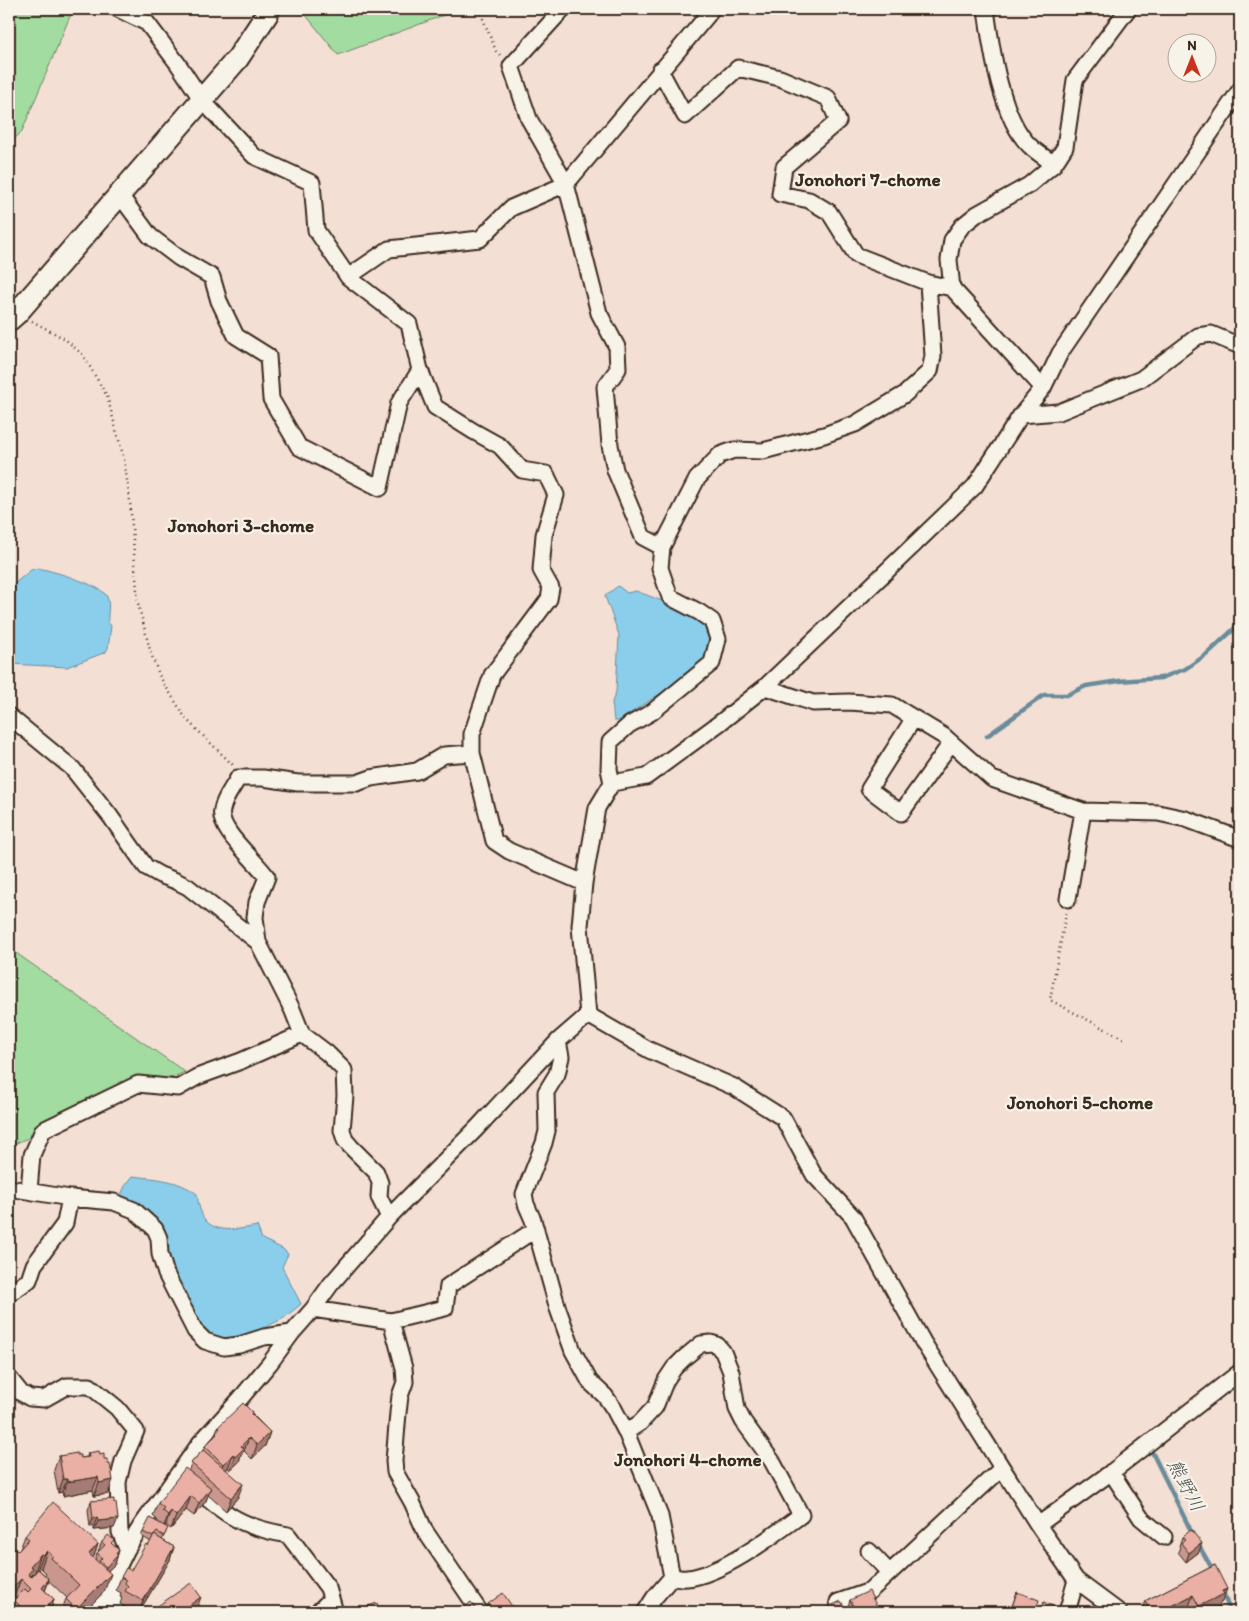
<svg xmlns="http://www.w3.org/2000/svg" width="1249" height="1621" viewBox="0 0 1249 1621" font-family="Itim,'Klee One',sans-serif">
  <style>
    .green { fill: #a2dca1; stroke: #6e8360 }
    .water { fill: #8bceec; stroke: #6b8c9a }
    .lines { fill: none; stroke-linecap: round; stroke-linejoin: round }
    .stream { stroke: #6b8c9a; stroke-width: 4.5 }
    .street-casing { stroke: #3b2a1e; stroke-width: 19 }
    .secondary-casing { stroke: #3b2a1e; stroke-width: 25 }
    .path { stroke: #3b2a1e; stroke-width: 2.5; stroke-dasharray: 1 4; stroke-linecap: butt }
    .street { stroke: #f7f3e8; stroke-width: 15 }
    .secondary { stroke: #f7f3e8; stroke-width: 21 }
    .wall { fill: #c9978e; stroke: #3b2a1e; fill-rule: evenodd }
    .shaded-wall { fill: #a47b74; stroke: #3b2a1e }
    .building { fill: #eab0a5; stroke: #3b2a1e }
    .labels { text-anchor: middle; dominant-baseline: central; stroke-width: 4.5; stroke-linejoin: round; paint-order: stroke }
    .neighbourhood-label { font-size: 19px; font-weight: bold; fill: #3b2a1e; stroke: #f7f3e8 }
    .water-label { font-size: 19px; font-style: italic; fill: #4f5352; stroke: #f7f3e8 }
  </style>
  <rect width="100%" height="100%" fill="#f3dfd4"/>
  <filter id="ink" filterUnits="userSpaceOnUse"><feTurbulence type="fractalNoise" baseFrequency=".02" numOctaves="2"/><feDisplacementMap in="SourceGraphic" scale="10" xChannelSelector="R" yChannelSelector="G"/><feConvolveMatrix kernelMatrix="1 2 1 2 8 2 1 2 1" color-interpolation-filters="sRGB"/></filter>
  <g filter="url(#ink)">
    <path class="green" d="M9 9H73L22 131 9 145Z
      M301 9H460L338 55Z
      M9 948 185 1072 9 1146Z"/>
    <path class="water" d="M37 568C51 570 100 585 106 595 111 603 107 613 108 622L111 626 108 648 106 652 67 667 9 664V588L31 570Z
      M618 586 627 593 636 591 678 607 708 627 712 636V653L689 675 618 721H614L612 702 616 692 619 635 605 596Z
      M133 1176C156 1179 177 1179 197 1194 198 1202 200 1215 206 1221 218 1234 242 1229 257 1226L262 1239 283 1249 288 1254 282 1267 301 1304 284 1318 264 1328 227 1341 213 1338 205 1332 195 1318 172 1276 164 1233 149 1213 120 1197 125 1186Z"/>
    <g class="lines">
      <path class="stream" d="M987 736 1044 695H1067L1086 686 1119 681 1161 678 1185 669 1206 655 1235 628 1240 615
        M1155 1446 1151 1450 1193 1535
        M1198 1544 1214 1572
        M1223 1592 1230 1612"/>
      <g class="street-casing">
        <path id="street" d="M118 9 147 23 178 64 202 100 254 156 312 183 316 230 348 277 409 324 420 370 435 407 473 431 500 446 522 470 546 474 556 495 544 535 541 570 551 588 549 599 492 675 472 734V753L494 841 509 851 584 883
          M563 9 511 66 529 119 566 184 599 313 617 347 618 369 605 387 610 445 615 470 643 537 662 547
          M986 9C991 47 1001 119 1030 146 1037 153 1046 158 1054 164
          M660 70 685 116 738 68 780 78 828 98 838 121 784 167 780 194 809 200 829 212 856 255 928 283 952 288
          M119 194 150 236 179 258 212 277 219 301 236 336 268 356 271 399 299 447 380 488 399 403 420 370
          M348 277 389 249 480 239 511 208 566 184 707 16 711 9
          M1043 388 952 288 949 260 952 240 962 226 977 214 1029 185 1054 164 1065 147 1075 80 1128 9
          M1021 415 1059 412 1141 379 1198 336 1211 334 1240 346
          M765 687 813 703 849 702 892 705 945 737 992 779 1083 811 1158 813 1186 819 1240 839
          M9 716 72 768 110 816 146 867 160 875 176 881 188 887 258 942
          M914 718 869 789 901 813 951 743
          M612 783 609 769 610 742 629 725 652 712 712 663 718 639 712 621 699 612 670 597 660 568 662 547 697 479 720 455 734 450 763 451 824 435 855 424 905 394 930 371 933 356 928 283
          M1068 899 1083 811
          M588 1015 649 1050 734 1087 783 1118 814 1175 853 1217 923 1342 1038 1525 1076 1580 1119 1612
          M558 1041 561 1057 557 1074 546 1092 547 1131 544 1143 524 1194 526 1204 533 1220 558 1309 573 1351 590 1382 605 1396 614 1409 626 1432 660 1516 672 1577 654 1598 645 1612
          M9 1188 70 1198 114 1202 134 1210 155 1229 159 1238 160 1254 166 1274 195 1331 205 1341 224 1347 239 1345 264 1337 292 1333
          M29 1191 32 1155 43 1130 138 1084 178 1088 197 1077 241 1061 302 1034
          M389 1217 379 1197 380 1183 376 1172 351 1147 345 1140 342 1130 345 1096 344 1070 327 1053 302 1034 292 1009 258 942 255 917 257 902 267 877C256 860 217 830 222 810 224 798 233 788 238 778H263L298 783H357L371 778 417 771 444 755 472 753
          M9 1294 29 1280 34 1265 65 1223 70 1198
          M313 1309 391 1321 445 1308 448 1286 536 1229
          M391 1321 404 1368 405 1382 400 1396 398 1413 394 1461 395 1472 412 1502 425 1531 480 1612
          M9 1378 21 1393 30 1398 44 1399 67 1386H90L117 1408 136 1431 123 1461 118 1482 120 1532 127 1549
          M626 1432 640 1423 655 1407 666 1380 674 1368 684 1358 701 1344 711 1343 717 1345 723 1352 731 1372 737 1409 743 1421 772 1461 801 1515C774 1535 721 1575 687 1578 682 1579 677 1577 672 1577
          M1111 1472 1141 1518 1164 1537
          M192 1486C228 1516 241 1527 288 1535L328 1588 335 1612
          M1038 1525 1113 1471 1240 1372
          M869 1551 889 1572
          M111 1583 116 1612
          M838 1602 870 1591 1002 1468
          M91 1612 104 1596 127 1549 141 1526 200 1443 240 1399 270 1363 292 1333 313 1309 331 1284 389 1217 476 1129 558 1041 588 1015 580 926 584 883 597 808 612 783 646 777 721 722 765 687 868 589 975 486 1021 415 1043 388 1060 353 1240 90
          M318 1612 331 1599
          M1067 1612 1076 1580"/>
      </g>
      <g class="secondary-casing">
        <path id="secondary" d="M9 320 17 313 238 58 267 14 269 9"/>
      </g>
      <path class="path" d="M479 9 496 51 502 57
        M32 321 65 339 83 355 107 396 124 459 130 501 138 603 151 654 160 677 186 719 233 765
        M1066 913 1050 1000 1124 1039"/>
      <use href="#street" class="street"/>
      <use href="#secondary" class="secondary"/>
    </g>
    <path class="wall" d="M252 1412V1414L270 1432 265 1446 252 1459 244 1451 241 1454 239 1462 230 1470 228 1468 226 1470 238 1497 226 1511 208 1495 206 1501 194 1516 186 1510 171 1529 166 1525 165 1526 166 1532 162 1540 174 1547 170 1560 139 1612H134L120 1604 122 1598 120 1597 121 1593 116 1590 121 1577 131 1570 151 1542 141 1536 143 1532 158 1522V1521L153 1516 158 1503 189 1470 191 1463 203 1450 205 1446 214 1436 218 1427Z
      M88 1453 108 1494 94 1496 93 1490 63 1496 62 1492 58 1493 54 1470 59 1456 77 1455 81 1458 87 1457Z
      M91 1501 114 1503V1528L94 1530V1526L90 1527 88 1510Z
      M25 1536 98 1544 93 1558 95 1560 97 1553 99 1551H98L102 1542 112 1544 119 1550 115 1564 108 1571 104 1592 84 1612H61L66 1599 67 1598 49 1581 45 1591 54 1599 50 1612H10L14 1600 16 1599 14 1597 9 1603V1553L18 1551 20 1549ZM41 1568 46 1573 45 1575 39 1570Z
      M1182 1537 1199 1552 1186 1562 1178 1552 1180 1547 1179 1546Z
      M1215 1565 1222 1602 1220 1603 1219 1607 1209 1612H1190L1188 1609 1181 1612H1141L1145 1601Z
      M1017 1592 1035 1612H1010Z
      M850 1600 879 1611V1612H849L847 1609Z
      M488 1604 513 1608 512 1612H484Z"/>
    <path class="shaded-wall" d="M270 1432 265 1446 252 1459 257 1445Z
      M249 1438 244 1451 241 1454 239 1462 230 1470 235 1457 241 1446Z
      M233 1454 228 1468 218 1477 223 1464Z
      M98 1477 93 1490 63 1496 67 1482Z
      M63 1479H67L62 1492 58 1493Z
      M113 1480 108 1494 94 1496 99 1483Z
      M243 1484 238 1497 226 1511 231 1498Z
      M211 1488 206 1501 194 1516 199 1503Z
      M191 1496 186 1510 171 1529 176 1516Z
      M171 1511 166 1525 163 1528 168 1515Z
      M97 1517 94 1526 90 1527 93 1518Z
      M118 1519 114 1528 94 1530 98 1521Z
      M1202 1543 1199 1552 1186 1562 1189 1553Z
      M98 1544 92 1562 89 1554Z
      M174 1547 170 1560 139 1612 143 1601Z
      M119 1550 115 1564 103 1576 106 1567Z
      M47 1551 41 1568 36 1573 43 1555Z
      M41 1554 35 1572 24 1583 30 1566Z
      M111 1574 104 1592 84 1612H75L76 1609Z
      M21 1579 14 1597 9 1603V1592Z
      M49 1579 43 1597 42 1588Z
      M1227 1589 1222 1602 1220 1603 1219 1607 1209 1612H1197L1199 1606Z
      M1193 1595 1188 1609 1181 1612H1168L1172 1606Z
      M201 1597 196 1611 194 1612H180Z
      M54 1599 50 1612H42Z"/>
    <path class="building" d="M243 1403 252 1412 251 1414 270 1432 257 1445 249 1438 241 1446 244 1448 235 1457 233 1454 223 1464 205 1446 217 1434 216 1433 220 1428 218 1427Z
      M203 1450 243 1484 231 1498 191 1463Z
      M99 1451 100 1455 104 1454V1459H107L108 1464H110L113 1480 99 1483 98 1477 67 1482V1479H63L59 1456 77 1453V1455H80L81 1458 89 1457 88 1453Z
      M185 1468 211 1488 199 1503 191 1496 176 1516 171 1511 168 1515 162 1510 164 1508 158 1503Z
      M114 1499V1503H116L118 1519 98 1521 97 1517 93 1518 91 1501Z
      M53 1502 98 1544 89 1554 111 1574 76 1609 66 1599 79 1585 51 1558 53 1556 47 1551 43 1555 41 1554 30 1566 33 1568 28 1574 31 1577 38 1569 49 1579 42 1588 54 1599 42 1612H17L21 1607 14 1600 25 1589 28 1592 31 1589 21 1579 9 1592V1565L10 1564 9 1562 13 1557 9 1553 15 1548 18 1551 29 1539 25 1536Z
      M150 1518 168 1528 164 1536 157 1532 153 1537 143 1532Z
      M1191 1530 1202 1543 1189 1553 1181 1543 1185 1540 1182 1537Z
      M108 1535 114 1540 111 1543 119 1550 116 1554 118 1555 106 1567 99 1561 102 1558 97 1553 105 1545 102 1542Z
      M154 1535 174 1547 143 1601 125 1591 128 1586 125 1583 126 1580 121 1577 126 1568 131 1570 146 1544 148 1546Z
      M1215 1565 1227 1589 1222 1591 1224 1594 1199 1606 1193 1595 1172 1606 1174 1609 1168 1612H1151L1145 1601Z
      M191 1583 201 1597 180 1612H149Z
      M869 1591 879 1611 877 1612H856L850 1600Z
      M1017 1592 1039 1600 1035 1612H1018L1011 1610Z
      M503 1593 513 1608 508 1612H493L488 1604Z
      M841 1601 847 1612H820V1611Z
      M471 1602 478 1612H458Z
      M1044 1602 1063 1611 1062 1612H1039Z
      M377 1603 380 1612H361L360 1609Z
      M528 1609V1612H517V1610Z"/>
  </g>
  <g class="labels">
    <g class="neighbourhood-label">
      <text x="868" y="179">Jonohori 7-chome</text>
      <text x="241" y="525">Jonohori 3-chome</text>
      <text x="1080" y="1102">Jonohori 5-chome</text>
      <text x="688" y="1459">Jonohori 4-chome</text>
    </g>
    <g class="water-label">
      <text transform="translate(1186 1485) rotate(62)">熊野川</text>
    </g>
  </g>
  <rect width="1249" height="1621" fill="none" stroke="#f7f3e8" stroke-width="30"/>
  <rect x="15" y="15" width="1219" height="1591" fill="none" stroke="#3b2a1e" stroke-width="2" filter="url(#ink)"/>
  <g transform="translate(1192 58)"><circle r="24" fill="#f7f3e8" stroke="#aca397"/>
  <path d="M0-4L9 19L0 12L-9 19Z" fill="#c8321e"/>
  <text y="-8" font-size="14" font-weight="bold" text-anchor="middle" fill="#3b2a1e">N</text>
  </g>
</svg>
